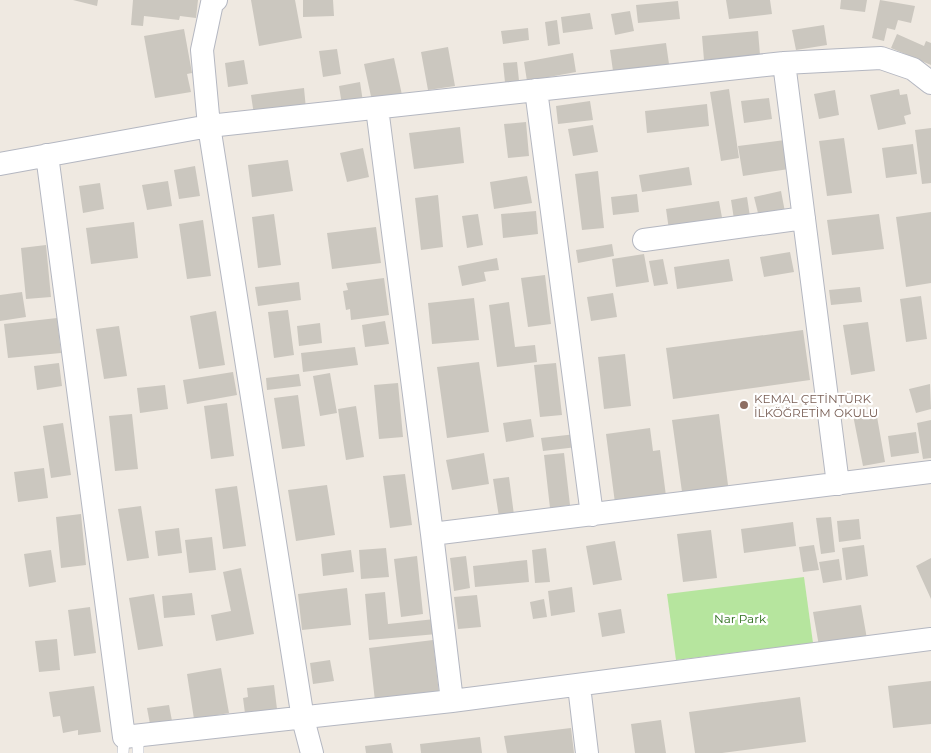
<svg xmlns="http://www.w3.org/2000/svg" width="931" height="753" viewBox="0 0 931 753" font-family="Montserrat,sans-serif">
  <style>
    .green { fill: #b6e59e }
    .building { fill: #cbc7bf }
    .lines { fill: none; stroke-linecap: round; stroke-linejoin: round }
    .lane-casing { stroke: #b4b7c1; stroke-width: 12 }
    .street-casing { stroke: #b4b7c1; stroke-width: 24 }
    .lane { stroke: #fff; stroke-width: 11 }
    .street { stroke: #fff; stroke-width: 22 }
    .education-dot { fill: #8d6e63; stroke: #fff; stroke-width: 2 }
    .labels { text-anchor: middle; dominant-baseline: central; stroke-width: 4.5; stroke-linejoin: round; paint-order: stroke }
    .education-label { font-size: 12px; fill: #785e54; stroke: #fff; text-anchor: start }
    .park-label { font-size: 12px; fill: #2c6e1b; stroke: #fff }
  </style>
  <rect width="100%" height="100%" fill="#efe9e1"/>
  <path class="green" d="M804 577 813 643 676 660 667 594Z"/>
  <path class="building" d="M73 0H98L97 6Z
    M133 0H198L196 18 180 16 179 20 144 16 143 26 131 25Z
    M251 0H295L302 38 259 46Z
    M303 0H333L334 16 303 17Z
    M726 0H770L772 14 729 19Z
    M841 0H867L865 12 840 9Z
    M880 0 915 6 911 23 898 20 895 30 887 28 884 41 872 38Z
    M678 1 680 19 638 23 636 5Z
    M630 11 634 31 615 35 611 14Z
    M590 13 593 29 563 33 561 17Z
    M557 20 560 44 548 46 545 22Z
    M824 25 827 45 796 50 792 30Z
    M528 28 529 40 503 44 501 31Z
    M184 29 192 73 187 74 191 92 155 98 144 36Z
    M758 31 760 55 704 60 702 36Z
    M897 34 924 46 926 41 931 43V65L891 48Z
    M666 43 669 64 613 71 610 50Z
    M448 47 455 86 428 90 421 52Z
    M337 49 341 74 323 77 319 51Z
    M573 53 576 72 527 81 524 62Z
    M394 58 402 95 372 101 364 64Z
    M244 60 248 84 228 87 225 63Z
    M517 62 520 90 506 92 503 63Z
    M360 82 363 102 342 105 339 86Z
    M304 88 306 109 254 115 251 95Z
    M729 89 739 158 721 161 710 92Z
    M899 89 900 95 907 94 911 114 904 116 906 124 878 130 870 95Z
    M835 90 839 115 819 119 814 94Z
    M769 98 772 119 744 123 741 101Z
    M590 101 593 120 558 124 556 106Z
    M707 104 709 126 647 133 645 111Z
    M526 122 529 156 508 158 504 124Z
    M593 125 598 152 573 156 568 129Z
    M460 127 464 163 414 169 409 133Z
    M931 128V183L922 184 915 130Z
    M844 138 852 193 827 196 819 141Z
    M785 140 789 169 743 176 738 146Z
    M913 144 917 174 886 178 882 148Z
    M363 148 369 177 347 182 340 153Z
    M288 160 293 191 252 197 248 165Z
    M195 166 200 196 179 199 174 170Z
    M689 167 692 185 642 192 639 175Z
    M598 171 604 228 582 230 575 174Z
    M527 176 532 203 494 209 490 182Z
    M168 181 172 206 147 210 142 185Z
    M100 183 104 209 83 213 79 186Z
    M781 191 785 212 759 217 754 197Z
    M637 194 639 212 613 215 611 197Z
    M438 195 443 247 421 250 415 198Z
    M747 197 752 230 736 232 731 200Z
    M719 201 723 223 669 230 666 209Z
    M536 211 538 234 503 238 501 214Z
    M931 212V283L906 287 896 217Z
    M274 214 281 265 258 268 252 217Z
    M478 214 483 245 467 248 462 216Z
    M879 214 884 249 832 255 827 220Z
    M203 220 211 276 187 279 179 224Z
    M134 222 138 258 91 264 86 228Z
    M376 227 381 263 332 269 327 233Z
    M612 244 614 256 578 263 576 250Z
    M46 245 51 297 26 299 21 248Z
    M790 252 794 272 764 277 760 257Z
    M644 254 649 282 616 287 612 259Z
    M497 258 499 270 484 272 486 281 462 286 458 266Z
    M663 259 668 284 654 286 649 261Z
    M729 259 733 281 677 289 674 267Z
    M545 275 551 324 528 327 521 278Z
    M384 278 389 315 351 320 350 309 346 310 343 291 348 290 346 283Z
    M299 282 301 300 258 306 255 287Z
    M860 287 862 302 831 305 829 290Z
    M22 292 26 317 0 321V295Z
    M613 293 617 317 591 321 587 297Z
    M921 296 927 339 906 342 900 299Z
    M474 298 479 340 432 344 428 303Z
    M509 302 515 347 535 345 537 362 497 367 489 305Z
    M288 310 294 355 274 358 268 312Z
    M216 311 225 365 199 369 190 316Z
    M57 318 61 353 8 358 4 324Z
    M385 321 389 344 365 347 362 325Z
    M868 322 875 371 851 375 843 325Z
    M320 323 322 343 299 346 297 326Z
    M119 326 127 376 104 379 96 329Z
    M803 330 810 380 673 399 666 348Z
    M355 347 358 365 303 372 301 353Z
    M625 354 631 406 604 409 598 357Z
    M479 362 489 432 447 438 437 367Z
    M59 363 62 386 37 390 34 366Z
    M556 363 562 415 540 417 534 365Z
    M233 372 237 395 187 404 183 380Z
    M330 373 337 413 320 416 313 376Z
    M299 374 301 386 267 390 266 378Z
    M398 383 403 437 379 439 374 385Z
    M930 384 931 409 916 413 909 389Z
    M165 385 168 409 140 413 137 388Z
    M298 395 305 446 282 449 274 398Z
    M227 403 234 456 211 459 204 406Z
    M356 406 364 457 346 460 338 409Z
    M876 411 885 462 863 466 853 415Z
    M132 414 138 469 115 471 109 416Z
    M719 414 729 493 683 499 672 420Z
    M531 419 534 437 506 442 503 423Z
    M931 420V458L923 459 917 423Z
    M63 423 71 475 51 478 43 426Z
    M650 428 653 451 660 450 666 496 615 503 606 434Z
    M916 432 919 453 891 457 888 436Z
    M576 434 577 447 543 451 541 438Z
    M484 453 489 484 452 490 446 460Z
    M564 453 570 505 550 508 544 455Z
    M44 468 48 498 18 502 14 472Z
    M405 474 412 525 390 528 383 476Z
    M509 477 514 515 499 517 493 479Z
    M327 485 335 535 296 541 288 490Z
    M237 486 246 546 223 549 215 489Z
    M141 506 149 558 127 561 118 509Z
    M81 514 86 565 61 568 56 517Z
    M831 517 835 552 821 554 816 518Z
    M859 519 861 539 839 542 837 521Z
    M793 522 796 546 744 553 741 529Z
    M179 528 182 553 158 556 155 531Z
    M711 530 717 578 683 582 677 534Z
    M212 537 216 570 189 573 185 540Z
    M615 541 622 580 593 585 586 546Z
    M814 545 819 570 803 572 799 547Z
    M864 545 868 576 846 580 842 548Z
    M386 548 389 577 361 579 359 550Z
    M546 548 550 582 535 583 532 550Z
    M51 550 56 582 29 587 24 554Z
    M351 550 354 572 323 576 321 554Z
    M417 556 423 614 401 617 394 559Z
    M466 556 470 588 454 591 450 558Z
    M931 558V599L916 566Z
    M839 559 842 580 823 583 819 562Z
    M527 560 529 582 475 587 473 566Z
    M241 568 254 634 216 641 211 615 231 611 223 572Z
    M572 587 575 612 551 616 548 591Z
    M347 588 351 625 302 630 298 594Z
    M385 592 388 624 435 619 437 634 369 640 365 594Z
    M192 593 195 615 164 618 162 596Z
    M154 594 163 646 138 650 129 598Z
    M477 595 481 627 458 629 454 597Z
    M544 599 547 617 533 619 530 602Z
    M861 605 867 639 819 646 813 612Z
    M90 607 96 653 74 656 68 610Z
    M621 609 625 633 602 637 598 613Z
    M57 639 60 670 39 672 35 641Z
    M433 640 439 693 375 701 369 648Z
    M330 660 334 681 313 684 310 663Z
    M221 668 229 713 194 719 187 674Z
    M931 681V724L893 728 888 686Z
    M274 685 278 717 246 721 243 698 248 697 247 688Z
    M94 686 101 732 78 735V730L63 733 60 716 53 717 49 692Z
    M800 697 806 742 722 753H695L689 712Z
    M169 705 172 721 150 724 147 708Z
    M661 720 666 753H635L631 724Z
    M571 728 574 753H507L504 736Z
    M480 737 482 753H421L420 744Z
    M391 743 393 753H366L365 746Z"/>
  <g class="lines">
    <g class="lane-casing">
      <path id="lane" d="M123 753 124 737
        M138 753V736"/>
    </g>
    <g class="street-casing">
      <path id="street" d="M216 0 212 3 202 50 209 126 303 719 312 753
        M784 63 838 484
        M536 90 592 515
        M377 108 432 534 931 472
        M47 155 124 737 452 701 931 639
        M0 164 209 126 784 63 881 58 913 69 931 83
        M644 240 804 218
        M432 534 452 701
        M579 686 587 753"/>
    </g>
    <use href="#lane" class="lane"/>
    <use href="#street" class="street"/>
  </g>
  <circle class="education-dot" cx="744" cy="405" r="5"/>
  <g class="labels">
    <g class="education-label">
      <text x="754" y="398">KEMAL ÇETİNTÜRK<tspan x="754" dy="14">İLKÖĞRETİM OKULU</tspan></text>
    </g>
    <g class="park-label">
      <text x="740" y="618">Nar Park</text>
    </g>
  </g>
</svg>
